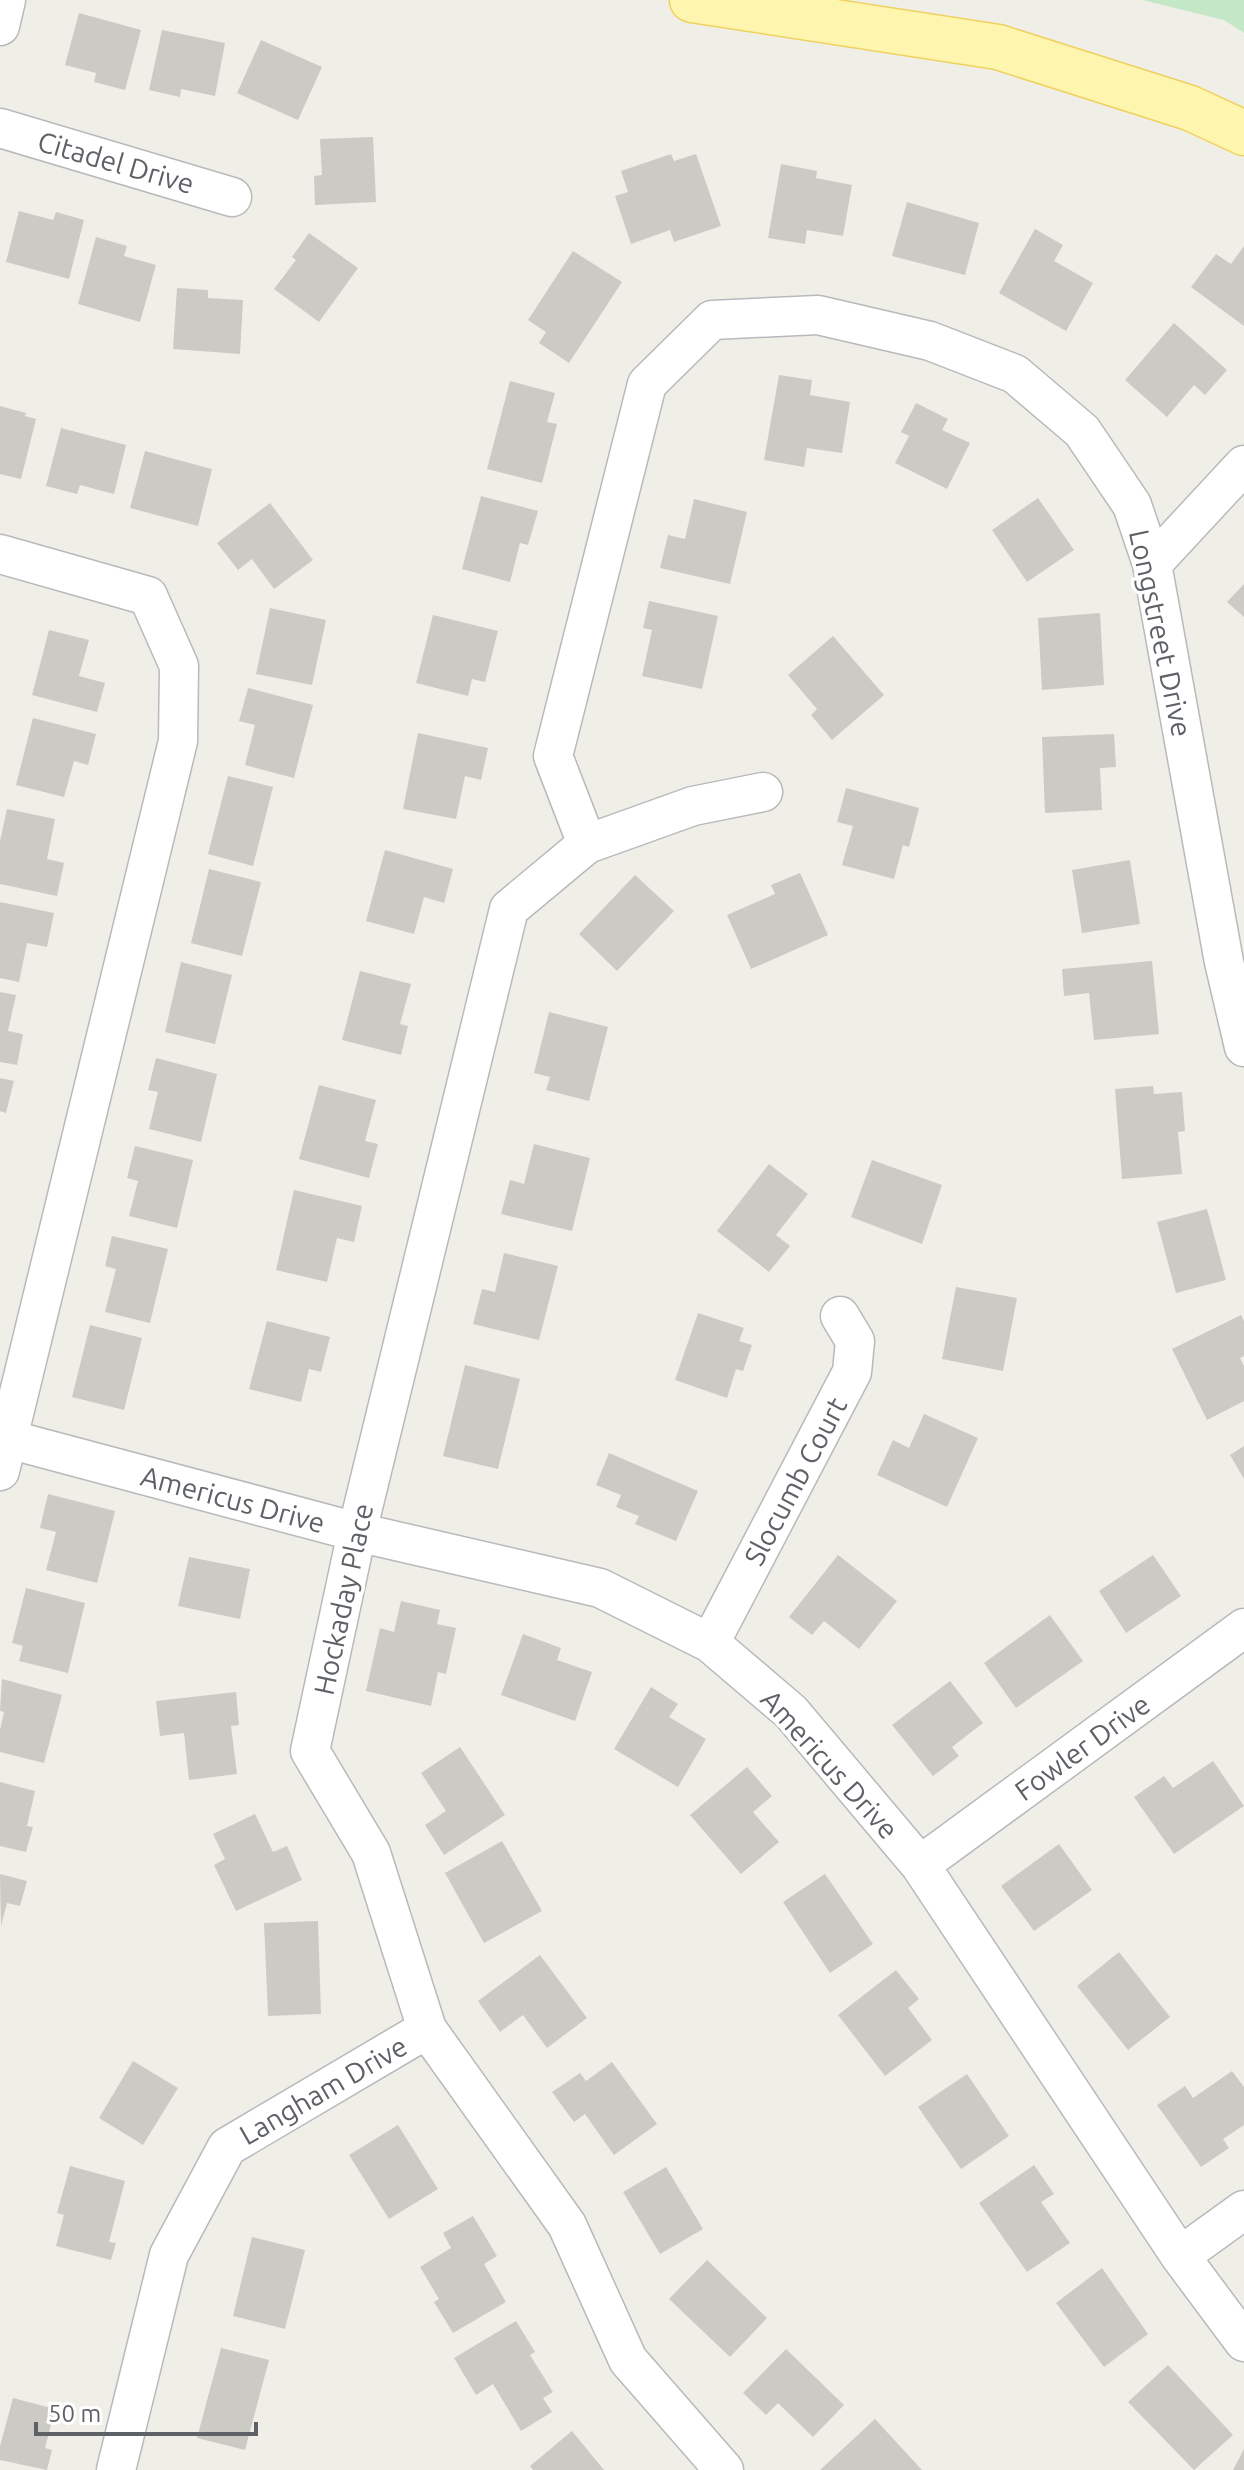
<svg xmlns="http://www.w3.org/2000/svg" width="1244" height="2470" viewBox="0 0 1244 2470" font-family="Ubuntu,sans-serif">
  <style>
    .green { fill: #c4e7c6 }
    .building { fill: #cccac4 }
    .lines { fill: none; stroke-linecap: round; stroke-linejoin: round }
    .minor-casing { stroke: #b7b9bd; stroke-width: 41 }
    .major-casing { stroke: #f0d160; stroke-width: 47 }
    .minor { stroke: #fff; stroke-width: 38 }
    .major { stroke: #fef6ae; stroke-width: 44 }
    .labels { text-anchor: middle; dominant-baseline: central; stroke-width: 7; stroke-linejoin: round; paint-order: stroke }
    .street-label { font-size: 28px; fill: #5e6267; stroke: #fff }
  </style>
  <rect width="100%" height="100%" fill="#f0efe7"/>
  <path class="green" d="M1142 0H1244V33L1224 20Z"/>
  <path class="building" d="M79 13 141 30 125 90 94 82 96 73 65 65Z
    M162 30 225 43 215 96 181 89 180 97 149 90Z
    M261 40 322 67 298 120 237 93Z
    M373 137 376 202 315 205 314 176 322 175 320 139Z
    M671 154 674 161 696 154 721 226 674 242 670 230 631 244 615 196 628 192 621 171Z
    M781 164 817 171 816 178 852 185 843 236 807 230 805 244 768 238Z
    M907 202 979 223 965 275 892 256Z
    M19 211 53 220 56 212 84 220 69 279 6 262Z
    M1035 229 1063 245 1054 261 1093 283 1066 331 999 293Z
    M309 233 358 268 319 322 274 289 296 260 292 257Z
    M96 237 127 246 124 256 156 265 140 322 78 304Z
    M1244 246V326L1191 287 1216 254 1231 264Z
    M573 251 622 282 569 363 539 343 546 332 528 320Z
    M177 288 208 290V298L243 300 240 354 173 349Z
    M1174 323 1227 370 1205 395 1194 385 1167 417 1125 380Z
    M779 375 812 380 810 395 850 402 842 453 807 448 804 467 764 460Z
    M510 381 555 393 547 422 557 424 542 483 487 469Z
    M916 403 948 419 942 430 970 443 947 489 895 463 909 436 901 432Z
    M0 406 26 413 25 416 36 419 21 479 0 474Z
    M61 428 126 445 114 494 80 485 77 494 46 486Z
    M145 451 212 469 198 526 130 508Z
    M481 496 538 511 528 545 520 543 510 582 462 569Z
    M1038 498 1074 550 1027 582 992 530Z
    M694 499 747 512 730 584 660 568 668 535 685 539Z
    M270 503 313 560 274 589 252 559 238 570 217 543Z
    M1244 584V617L1227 602Z
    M649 601 718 616 702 689 642 676 652 630 643 628Z
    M270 608 326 620 312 685 256 674Z
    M1100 613 1104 685 1042 690 1038 618Z
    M433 615 498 631 485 682 472 679 468 696 416 683Z
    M49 630 89 640 79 676 105 683 97 712 32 695Z
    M833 636 884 695 832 740 811 715 817 709 788 675Z
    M248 688 313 705 294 778 245 765 255 725 239 721Z
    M33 718 96 734 88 765 74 761 64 797 16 785Z
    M418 733 488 748 481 780 465 776 456 819 403 809Z
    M1114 734 1116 767 1100 768 1102 810 1045 813 1042 737Z
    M228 776 273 787 253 866 208 854Z
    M846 788 919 808 909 847 903 845 894 879 842 865 853 826 837 822Z
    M7 809 55 819 47 859 64 863 57 896 0 884V841Z
    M385 850 453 869 444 903 424 897 414 934 366 921Z
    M1130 860 1140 924 1082 933 1072 870Z
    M209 869 261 882 242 956 191 943Z
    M800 873 828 935 751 969 727 915 775 894 771 885Z
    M635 875 674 911 617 971 579 934Z
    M0 902 54 913 47 947 27 943 19 982 0 978Z
    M1152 961 1159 1034 1094 1040 1089 993 1064 996 1062 969Z
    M181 962 232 975 215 1044 165 1032Z
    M360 971 411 984 400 1024 408 1026 401 1055 342 1040Z
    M0 992 16 995 8 1031 23 1034 17 1065 0 1062Z
    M549 1012 608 1027 589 1101 546 1090 550 1077 534 1073Z
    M156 1058 217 1074 201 1142 149 1129 158 1092 148 1090Z
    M0 1078 14 1081 6 1113 0 1111Z
    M319 1085 376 1100 365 1141 378 1144 369 1178 299 1159Z
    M1153 1086 1154 1094 1182 1092 1185 1131 1178 1132 1182 1174 1122 1179 1115 1089Z
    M534 1144 590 1158 572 1231 501 1214 510 1180 524 1184Z
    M135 1146 193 1160 177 1228 129 1216 138 1181 127 1178Z
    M872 1160 942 1185 922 1244 851 1217Z
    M769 1164 808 1194 776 1235 790 1246 769 1272 717 1231Z
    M294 1190 362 1206 354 1242 337 1238 327 1282 276 1270Z
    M1207 1209 1226 1280 1176 1293 1157 1222Z
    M112 1236 168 1249 150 1323 105 1312 116 1269 105 1266Z
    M504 1253 558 1266 539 1340 473 1324 482 1289 495 1292Z
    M956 1287 1017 1298 1003 1371 942 1359Z
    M698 1313 744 1328 739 1341 752 1345 743 1371 736 1369 727 1398 675 1380Z
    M1241 1315 1244 1321V1356L1240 1358 1244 1366V1401L1207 1420 1172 1349Z
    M267 1321 330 1337 321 1372 309 1369 301 1402 249 1389Z
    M90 1325 142 1338 124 1410 72 1397Z
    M465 1365 520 1379 498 1469 443 1456Z
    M924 1414 978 1438 947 1507 877 1475 893 1440 909 1448Z
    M1244 1446V1479L1230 1455Z
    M609 1453 698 1491 676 1541 635 1524 639 1516 616 1507 621 1495 596 1485Z
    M48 1494 115 1511 97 1583 46 1570 56 1532 40 1528Z
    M838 1555 897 1601 859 1649 824 1621 812 1635 789 1617Z
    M1153 1555 1181 1596 1126 1633 1099 1591Z
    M189 1557 250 1569 240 1619 178 1606Z
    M26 1588 85 1603 68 1673 19 1661 23 1646 12 1643Z
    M401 1601 440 1610 437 1624 456 1628 446 1674 438 1672 431 1706 366 1691 380 1628 394 1632Z
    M1050 1615 1083 1661 1016 1708 984 1663Z
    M523 1634 561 1648 557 1660 592 1672 575 1721 501 1695Z
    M2 1679 62 1695 44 1763 0 1752V1730L4 1712 0 1711Z
    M950 1681 983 1723 952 1747 959 1756 933 1776 892 1725Z
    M651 1687 678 1704 669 1717 706 1739 678 1787 614 1749Z
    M236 1692 239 1725 231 1726 237 1774 189 1780 184 1733 160 1736 156 1701Z
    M460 1747 505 1815 444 1855 425 1825 446 1811 421 1773Z
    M1213 1761 1244 1806 1174 1854 1134 1797 1164 1776 1173 1788Z
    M747 1767 772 1796 753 1812 779 1842 741 1874 690 1815Z
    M0 1782 35 1791 27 1826 33 1827 26 1852 0 1846Z
    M255 1814 273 1852 287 1846 302 1880 236 1911 214 1865 225 1859 213 1834Z
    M502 1841 542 1911 484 1943 445 1873Z
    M1059 1844 1092 1890 1034 1931 1001 1886Z
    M0 1874 27 1881 20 1906 7 1903 1 1926Z
    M825 1874 873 1944 830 1973 783 1902Z
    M318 1921 321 2014 268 2016 264 1923Z
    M1119 1952 1170 2017 1128 2050 1077 1986Z
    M540 1955 587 2018 547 2048 523 2015 500 2032 478 2001Z
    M896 1970 919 1999 908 2008 932 2040 885 2076 838 2015Z
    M133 2061 178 2088 143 2145 99 2118Z
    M612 2062 657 2124 614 2155 585 2114 574 2122 552 2092 580 2073 586 2081Z
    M1232 2071 1244 2087V2125L1223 2139 1229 2148 1201 2167 1157 2105 1185 2086 1193 2098Z
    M967 2074 1009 2136 961 2169 918 2107Z
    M398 2125 438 2189 389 2219 349 2155Z
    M1034 2165 1054 2194 1041 2202 1070 2243 1027 2272 979 2203Z
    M70 2166 125 2181 109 2242 116 2243 111 2260 56 2246 64 2215 57 2213Z
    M666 2167 703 2229 660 2254 623 2192Z
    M473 2216 497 2256 484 2264 506 2302 453 2333 434 2302 439 2299 420 2267 451 2248 443 2233Z
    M252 2237 305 2250 285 2329 233 2316Z
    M707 2260 767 2318 730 2357 669 2299Z
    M1102 2268 1148 2334 1104 2367 1056 2303Z
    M516 2321 535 2352 530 2355 553 2392 543 2398 552 2412 521 2431 493 2384 476 2395 454 2358Z
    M221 2348 269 2360 245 2450 197 2438Z
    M786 2349 844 2405 813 2437 778 2403 766 2415 743 2393Z
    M1168 2365 1233 2435 1194 2470 1128 2402Z
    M13 2398 55 2409 45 2448 52 2450 47 2470 0 2460V2446Z
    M875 2419 922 2470H820Z
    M572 2431 604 2470H533L530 2466Z
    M1244 2449V2470H1233Z"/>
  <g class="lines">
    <g class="minor-casing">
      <path id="minor" d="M0 26 6 0
        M0 128 232 197
        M0 554 148 596 179 666 178 741 0 1471
        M1152 564 1244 465
        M587 844 553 756 647 384 712 320 818 315 930 341 1015 374 1082 431 1132 505 1152 564 1224 962 1244 1047
        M8 1439 357 1532 600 1588 710 1643 791 1712 920 1865 1180 2256 1244 2342
        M710 1643 852 1372 855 1341 840 1316
        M920 1865 1244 1628
        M1180 2256 1244 2210
        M116 2470 169 2255 227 2147 427 2029
        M724 2470 628 2360 567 2225 427 2029 371 1853 310 1751 357 1532 509 909 587 844 693 806 763 792"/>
    </g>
    <g class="major-casing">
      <path id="major" d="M692 0 998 47 1190 108 1244 133"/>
    </g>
    <use href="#minor" class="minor"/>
    <use href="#major" class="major"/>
  </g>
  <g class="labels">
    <g class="street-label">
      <text transform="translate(116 162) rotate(16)">Citadel Drive</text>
      <text transform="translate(1161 633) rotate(78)">Longstreet Drive</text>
      <text transform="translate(795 1481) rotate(-62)">Slocumb Court</text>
      <text transform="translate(233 1499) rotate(15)">Americus Drive</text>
      <text transform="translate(343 1599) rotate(-78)">Hockaday Place</text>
      <text transform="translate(1082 1747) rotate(-36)">Fowler Drive</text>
      <text transform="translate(830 1764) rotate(48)">Americus Drive</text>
      <text transform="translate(323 2090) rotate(-30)">Langham Drive</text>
    </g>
  </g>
  <path d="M36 2422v12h220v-12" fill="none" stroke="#5e6267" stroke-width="4"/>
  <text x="48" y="2422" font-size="24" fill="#5e6267" stroke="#ffffff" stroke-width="6" paint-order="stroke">50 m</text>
</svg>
